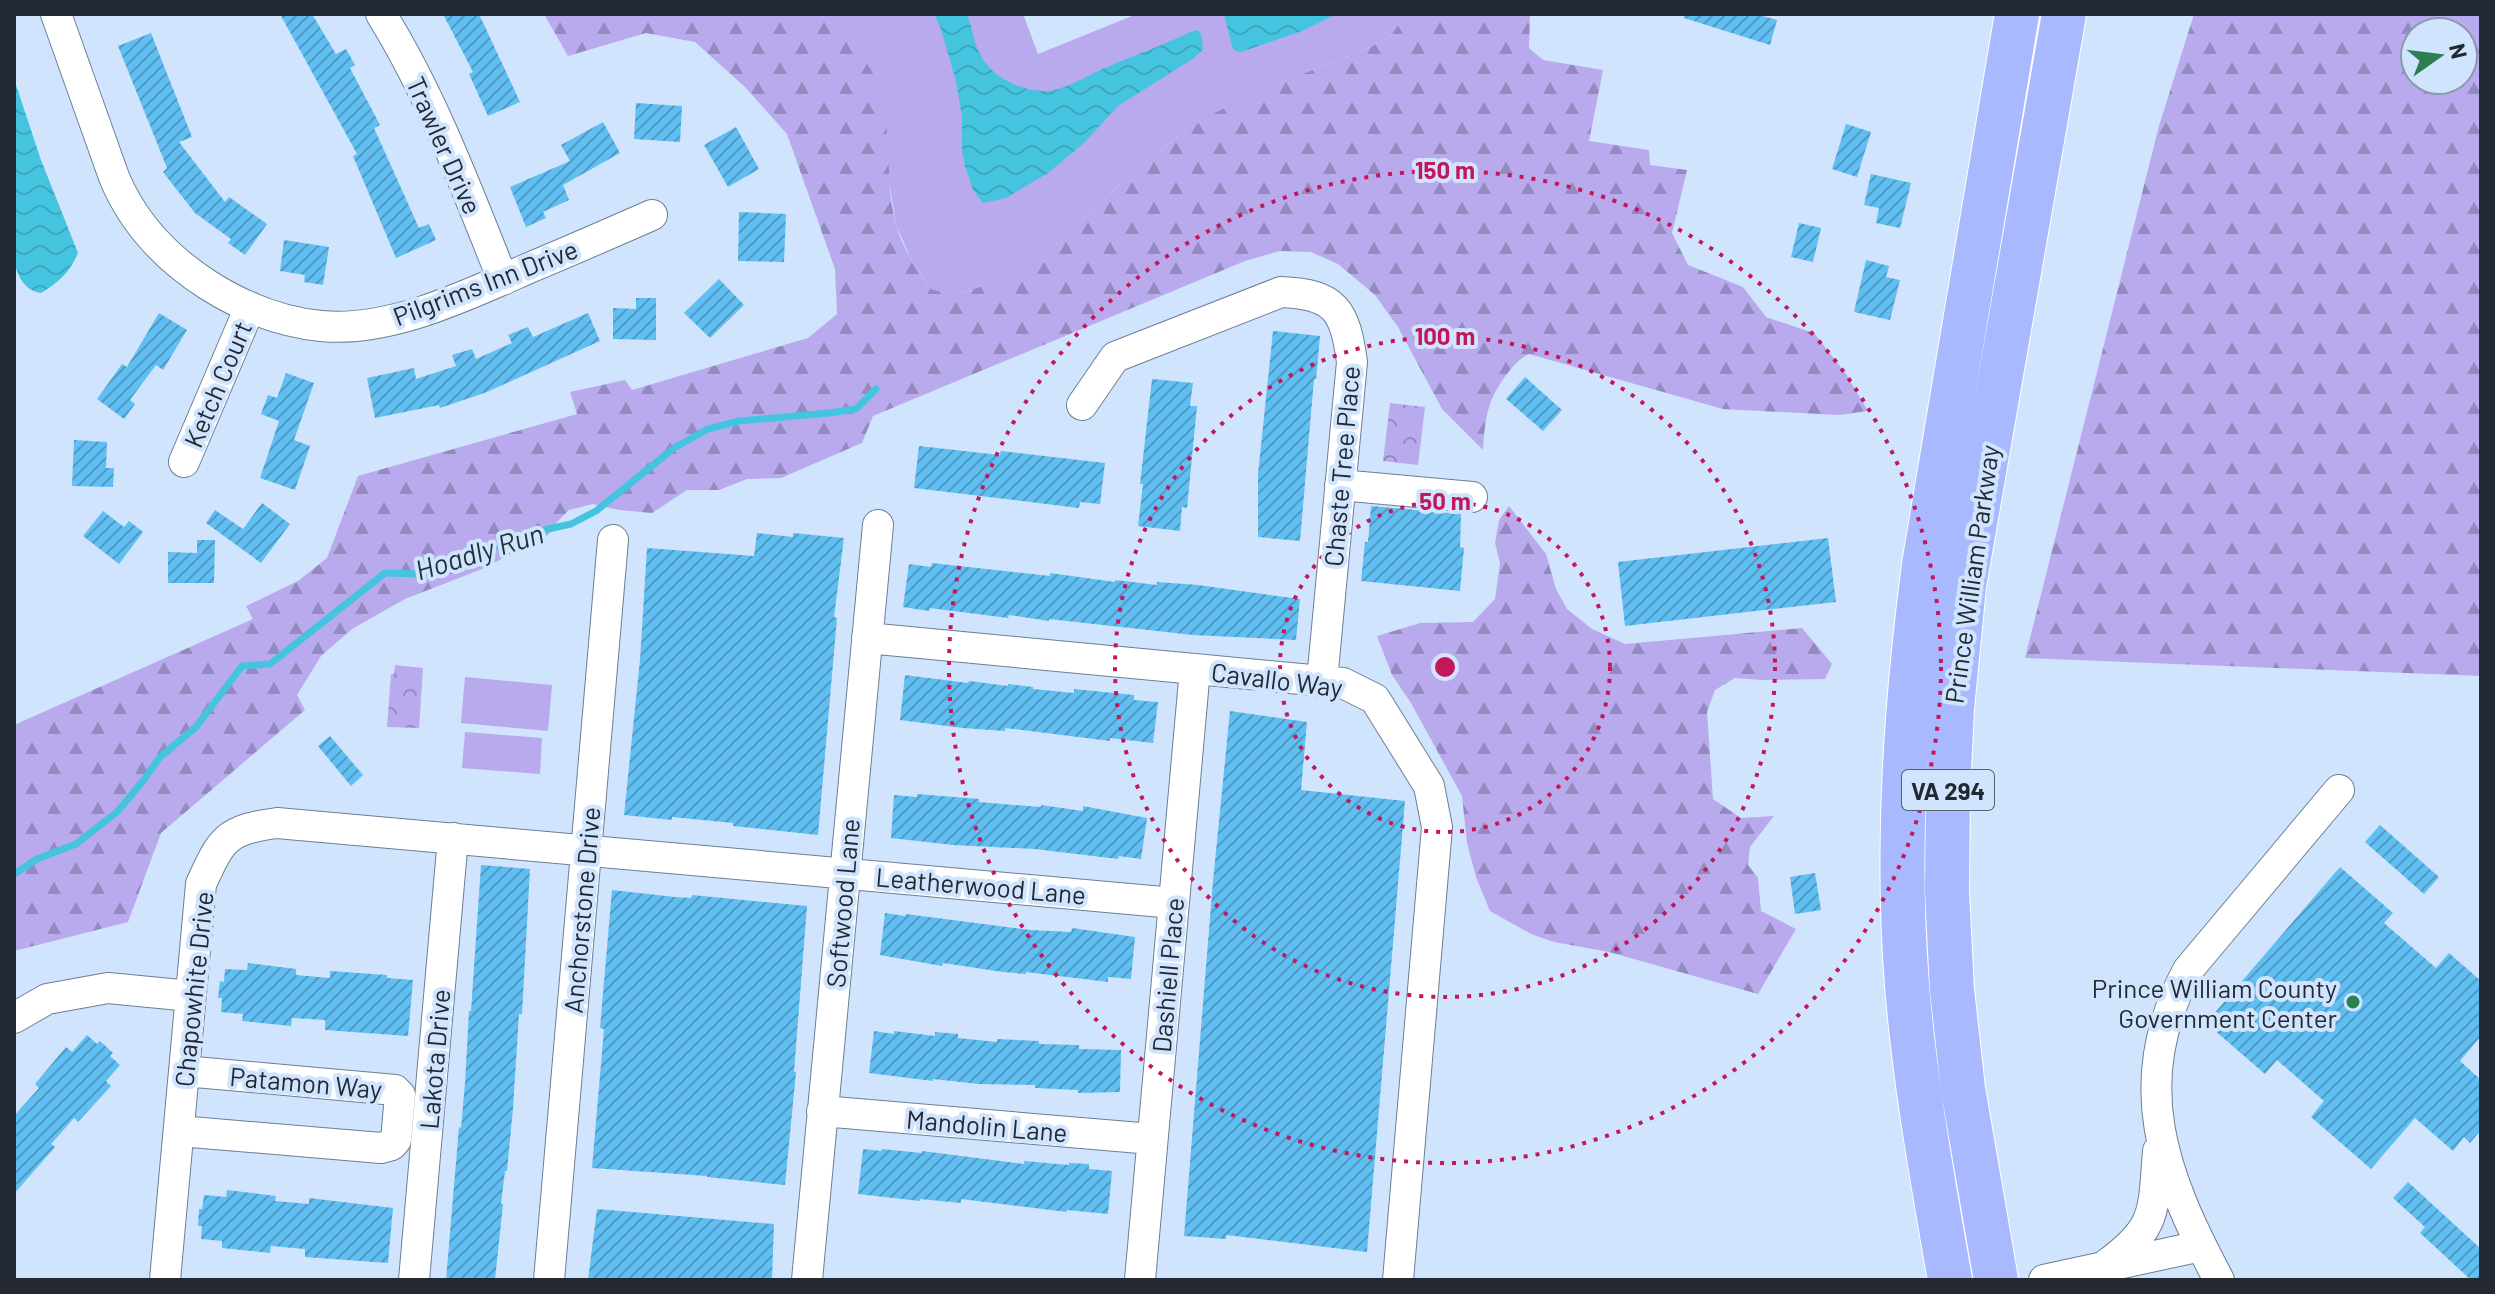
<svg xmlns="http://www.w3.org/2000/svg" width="2495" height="1294" viewBox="0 0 2495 1294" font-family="Barlow,sans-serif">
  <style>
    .green { fill: #b8aaec }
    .forest { fill: url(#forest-firs); fill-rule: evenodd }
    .park { fill: url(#park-crowns) }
    .water { fill: url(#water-waves) }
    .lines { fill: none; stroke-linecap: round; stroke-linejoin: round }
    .stream { stroke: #44c4df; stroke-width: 7 }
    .building { fill: url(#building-hatch) }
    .minor-casing { stroke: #6d7f95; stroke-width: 32 }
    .highway-casing { stroke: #fff; stroke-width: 46 }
    .minor { stroke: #fff; stroke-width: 30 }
    .highway { stroke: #a9b9ff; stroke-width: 44 }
    .ring { fill: none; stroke: #c2185b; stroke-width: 4; stroke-dasharray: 4 8 }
    .poi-dot { fill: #2d7f51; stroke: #d0e4fd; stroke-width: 3 }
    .labels { text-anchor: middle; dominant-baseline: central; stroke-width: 8; stroke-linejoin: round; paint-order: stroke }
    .shield { fill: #d0e4fd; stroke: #566170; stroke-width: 2 }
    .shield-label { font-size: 24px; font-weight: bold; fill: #222933 }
    .street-label { font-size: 26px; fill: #222933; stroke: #d0e4fd }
    .poi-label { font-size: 26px; fill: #222933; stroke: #d0e4fd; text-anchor: end }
    .water-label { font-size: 28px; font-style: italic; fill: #1d3238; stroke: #d0e4fd }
    .centre { fill: #c2185b; stroke: #d0e4fd; stroke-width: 4 }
    .ring-label { font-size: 24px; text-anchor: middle; font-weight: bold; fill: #c2185b; stroke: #d0e4fd; stroke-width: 8; stroke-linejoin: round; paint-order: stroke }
  </style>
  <defs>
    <pattern id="forest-firs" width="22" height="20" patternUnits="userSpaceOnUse" patternTransform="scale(2)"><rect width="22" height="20" fill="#b8aaec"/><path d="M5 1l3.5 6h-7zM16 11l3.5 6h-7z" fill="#958ac0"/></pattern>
    <pattern id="park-crowns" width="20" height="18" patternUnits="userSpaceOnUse" patternTransform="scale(2)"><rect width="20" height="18" fill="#b8aaec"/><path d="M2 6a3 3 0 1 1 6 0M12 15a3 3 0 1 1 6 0" fill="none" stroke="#958ac0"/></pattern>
    <pattern id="water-waves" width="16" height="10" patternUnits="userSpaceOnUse" patternTransform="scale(2)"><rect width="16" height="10" fill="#44c4df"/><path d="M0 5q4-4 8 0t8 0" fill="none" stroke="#3ba8c0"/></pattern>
    <pattern id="building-hatch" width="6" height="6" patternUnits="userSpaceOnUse" patternTransform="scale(2)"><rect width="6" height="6" fill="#60bff2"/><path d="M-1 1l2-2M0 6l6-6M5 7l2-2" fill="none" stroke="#4f9bc5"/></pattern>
  </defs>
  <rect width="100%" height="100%" fill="#d0e4fd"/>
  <path class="green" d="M819 14H1023L1038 54 1137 14H1405L1390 37 1364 50 1253 93 1179 135 1117 187 1047 254 1003 280 953 295 931 289 911 259 896 225 890 186 827 23Z
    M465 677 552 685 548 731 461 723Z
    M465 732 542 738 540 774 462 768Z"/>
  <path class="forest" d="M544 14H819C840 37 862 48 875 78 895 125 883 176 896 224 902 248 917 269 931 289L953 295 1003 280 1047 254 1117 187 1179 135 1211 115 1253 93 1364 50 1390 37 1405 14H1530L1529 48 1543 60 1603 70 1589 141 1649 150 1650 165 1687 170 1672 233 1688 265 1743 287 1766 317 1814 333 1846 374 1868 411 1839 415 1723 409 1529 354C1514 360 1495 389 1490 404 1485 419 1484 435 1483 450L1442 409 1398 327 1375 295 1338 264 1311 252 1280 251 1245 261 873 416 862 443 781 478 747 479 719 490H687L652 513 619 510 593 504 569 510 555 524 548 535 482 569 405 599 352 629 321 656 297 695 305 710 161 833 128 922 14 951V725L253 619 246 606 298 581 327 558 358 476 577 414 570 392 625 380 632 390 808 338 837 314 835 269 787 134 745 87 695 42 646 33 568 56Z
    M2194 14H2481V676L2025 658 2159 126ZM2415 32H2463V80H2415Z
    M1509 506 1546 554 1556 589 1567 609 1592 629 1625 644 1802 628 1832 664 1825 679 1762 680 1735 678 1715 690 1707 712 1713 799 1741 818 1774 816 1750 847 1748 865 1758 878 1761 911 1796 929 1758 994 1609 952 1554 942 1531 934 1490 911 1476 877 1467 843 1462 796 1411 703 1392 675 1377 636 1420 623 1473 622 1495 599 1500 563 1495 543 1499 520Z"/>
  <path class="park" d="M1390 403 1425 407 1418 465 1383 461Z
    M395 665 423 668 419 728 387 727 391 674H394Z"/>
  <path class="water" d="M934 14H967C973 29 974 47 984 61 997 79 1020 90 1043 91 1060 93 1090 74 1107 67 1135 55 1164 45 1193 31L1197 30 1201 34 1203 49 1194 58 1118 106 1084 143 1048 173 1006 198 983 203 973 190 965 166 962 151V117L956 81 940 26Z
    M1224 14H1337L1302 31 1241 52 1234 50 1232 46Z
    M14 79 41 160 78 253C71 271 58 283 41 293 24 290 19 278 14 262Z"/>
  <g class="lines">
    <path class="stream" d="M14 874 37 859 76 844 117 812 143 781 160 757 196 727 242 666 270 664 385 573 422 574 458 563 521 535 571 524 596 511 674 448 708 429 739 421 829 413 856 409 876 389"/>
  </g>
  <path class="building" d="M280 14H312L336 54 346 49 355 65 350 68 380 125 374 128 419 228 429 224 436 240 396 258 353 156 357 154Z
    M443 14H479L520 102 488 116 469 74 473 72Z
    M1684 14H1756L1777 20 1770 45 1684 18Z
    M151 33 192 137 179 142 225 202 229 197 267 224 245 255 228 243 231 239 195 213 163 172 167 168 118 46Z
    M636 103 682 106 680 142 634 139Z
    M603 122 620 153 563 185 569 200 543 212 546 218 526 227 510 187 570 161 561 145Z
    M1846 124 1871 132 1857 177 1832 169Z
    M736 127 759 169 728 187 704 145Z
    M1871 174 1911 183 1900 228 1876 223 1879 208 1864 205Z
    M739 212 786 214 784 262 738 261Z
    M1799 223 1821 228 1813 262 1791 257Z
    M284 240 329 247 323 285 304 282 305 275 280 271Z
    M1866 260 1889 266 1886 277 1900 280 1890 320 1854 312Z
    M719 279 744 305 710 338 684 313Z
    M636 298H656V340L613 339V308L636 309Z
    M159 313 187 330 163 370 156 365 130 400 135 404 124 419 97 399 122 364 127 367Z
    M588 313 600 341 487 392 440 408 439 405 375 418 367 378 414 368 416 379 456 366 452 355 472 349 476 359 512 343 508 335 528 327 533 337Z
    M1273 331 1320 336 1316 379H1314L1300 541 1258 537V474Z
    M286 373 314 383 294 440 310 446 295 490 260 478 279 421 261 414 268 395 277 398Z
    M1525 377 1562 410 1543 431 1506 399Z
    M1152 379 1193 383 1190 406H1197L1187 508 1182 507 1180 531 1138 526 1143 484H1140Z
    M74 440 107 442 106 468H114L113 487 72 486Z
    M919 446 1000 455 1001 451 1105 463 1100 504 1080 502 1079 508 914 488Z
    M262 503 290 524 261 563 206 523 215 510 243 529Z
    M1371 506 1461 514 1460 547 1464 548 1460 591 1361 581 1365 542H1368Z
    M103 511 124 527 129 521 143 532 119 564 83 536Z
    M757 533 793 537V533L844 538 834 617 837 618 818 835 733 826V823L672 817V820L624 815 640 660 647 548 754 556Z
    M1828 538 1836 602 1625 626 1618 562Z
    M197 540H215L214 583H168V552L197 553Z
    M932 563 1050 576V573L1115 582V580L1157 585V582L1198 585 1300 599 1296 640 1193 635 1049 619V621L1009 615 1008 618 930 608 929 611 903 607 909 564 931 567Z
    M905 675 968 683 969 681 1008 686V684L1033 687V689L1074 693V689L1134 695V700L1158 702 1153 743 1110 738V741L1005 728V731L963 728 900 720Z
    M1230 711 1307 722 1301 790 1405 801 1367 1252 1226 1235V1239L1184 1236 1213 881Z
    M330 736 363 775 351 786 318 746Z
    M917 794 979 799V802L1041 807V805L1083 811V806L1147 818 1141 859 1119 856 1118 859 1035 849 953 845 891 838 894 795 917 797Z
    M2380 825 2439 877 2424 894 2365 842Z
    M481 865 530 869 522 1014H519L513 1108 507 1171H505L501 1204H503L495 1280H446L459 1127 461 1128 465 1083 469 1011H471Z
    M2340 867 2393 913 2384 923 2436 968 2449 953 2481 981V1036L2460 1061 2481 1080V1130L2470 1143 2464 1137 2453 1151 2415 1118 2371 1169 2311 1117 2324 1101 2277 1060 2265 1074 2206 1023Z
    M1815 873 1821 910 1795 914 1790 877Z
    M612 890 675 897 691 898 692 895 807 906 794 1072H796L785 1185 707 1177V1176L592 1168 604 1029 600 1028Z
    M885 913 905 916 906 914 1030 930 1071 932 1072 928 1135 937 1131 979 1108 977V982L1026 972V974L1003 972 943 963 942 966 880 955Z
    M248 963 296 969V975L330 978V971L387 975V978L413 980 408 1036 325 1030V1020L292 1018 291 1026 271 1024 242 1021 243 1014 221 1012 222 998H218L220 981 224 982 225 969 247 970Z
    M874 1031 894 1034V1031L935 1036V1032L958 1034V1038L997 1042V1039L1039 1041V1044L1079 1045V1049L1121 1050 1120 1092 1078 1093V1090L1035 1088V1085L979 1084 933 1079V1081L869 1073Z
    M87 1035 97 1044 100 1041 113 1053 110 1056 120 1065 106 1081 111 1086 78 1122 74 1118 51 1144 55 1147 14 1194V1116L39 1088 35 1084 66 1047 72 1052Z
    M863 1149 881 1151 882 1149 922 1153V1151L1024 1164V1161L1069 1165V1163L1089 1164V1169L1112 1171 1108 1214 1067 1210V1212L961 1199V1203L920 1199V1201L858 1194Z
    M2408 1182 2481 1249V1280H2471L2420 1233 2425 1227 2393 1198Z
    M227 1190 276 1196 275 1201 309 1204V1198L393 1208 388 1263 305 1257V1249L271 1246 270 1253 222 1248V1241L201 1239 202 1226H198L199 1209H202L204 1195 226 1197Z
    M597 1209 774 1224 772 1280H588Z"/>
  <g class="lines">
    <g class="minor-casing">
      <path id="minor" d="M56 14 114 177C133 223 166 258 208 285 241 306 281 322 321 326 389 333 468 295 529 268 570 251 611 233 652 215
        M381 14C432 96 467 190 503 280
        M1082 405 1115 357 1281 292C1336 294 1345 311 1352 362L1322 681
        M184 462 250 307
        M1340 485 1472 497
        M867 638 1343 683 1375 699 1429 786 1437 827 1398 1280
        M14 1018 47 999 108 988 191 996
        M822 1111 1152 1139
        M179 1131 381 1148 392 1145 396 1140 400 1095 395 1090 184 1071
        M2107 1264C2158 1227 2153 1211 2158 1151
        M165 1280 201 884C222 838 226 830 277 823L1174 903
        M414 1280 453 838
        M549 1280 613 540
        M807 1280 878 525
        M1140 1280 1195 669
        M2044 1280 2201 1246
        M2219 1280C2163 1175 2127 1083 2188 970L2339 790"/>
    </g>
    <g class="highway-casing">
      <path id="highway" d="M1950 1280C1933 1182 1915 1084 1907 985 1896 844 1906 704 1924 565L2017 14
        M1996 1280 1963 1089 1952 990 1947 891 1948 791 1952 708 1964 586 2064 14"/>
    </g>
    <use href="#minor" class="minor"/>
    <use href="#highway" class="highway"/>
  </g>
  <g class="ring">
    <circle cx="1445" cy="667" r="165"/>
    <circle cx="1445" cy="667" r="330"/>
    <circle cx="1445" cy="667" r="496"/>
  </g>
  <circle class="poi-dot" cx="2353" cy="1002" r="8"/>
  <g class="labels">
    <rect class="shield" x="1902" y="770" width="92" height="40" rx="6"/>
    <g class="shield-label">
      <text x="1948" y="790">VA 294</text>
    </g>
    <g class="street-label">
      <text transform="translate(445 145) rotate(66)">Trawler Drive</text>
      <text transform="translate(485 282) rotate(-21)">Pilgrims Inn Drive</text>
      <text transform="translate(217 384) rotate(-67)">Ketch Court</text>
      <text transform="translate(1341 466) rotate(-85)">Chaste Tree Place</text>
      <text transform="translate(1971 574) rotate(-82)">Prince William Parkway</text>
      <text transform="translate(1277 679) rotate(7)">Cavallo Way</text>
      <text transform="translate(981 885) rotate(5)">Leatherwood Lane</text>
      <text transform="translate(842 903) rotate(-85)">Softwood Lane</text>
      <text transform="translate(581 910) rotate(-85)">Anchorstone Drive</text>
      <text transform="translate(1167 975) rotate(-85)">Dashiell Place</text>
      <text transform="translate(193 989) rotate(-84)">Chapowhite Drive</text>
      <text transform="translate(434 1059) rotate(-85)">Lakota Drive</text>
      <text transform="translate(306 1082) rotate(5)">Patamon Way</text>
      <text transform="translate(987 1125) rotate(5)">Mandolin Lane</text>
    </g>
    <g class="poi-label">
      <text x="2337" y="987">Prince William County<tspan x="2337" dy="30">Government Center</tspan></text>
    </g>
    <g class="water-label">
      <text transform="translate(479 551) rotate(-17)">Hoadly Run</text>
    </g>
  </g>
  <circle cx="1445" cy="667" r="12" class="centre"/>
  <g class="ring-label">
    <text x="1445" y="179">150 m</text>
    <text x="1445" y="345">100 m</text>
    <text x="1445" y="510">50 m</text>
  </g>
  <rect width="2495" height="1294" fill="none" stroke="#222933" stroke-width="32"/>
  <g transform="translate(2439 56) rotate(76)"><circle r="38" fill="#d0e4fd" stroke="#8a99ac" stroke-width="2"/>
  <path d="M0-6L14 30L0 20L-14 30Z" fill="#2d7f51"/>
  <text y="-12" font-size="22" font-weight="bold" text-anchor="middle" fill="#222933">N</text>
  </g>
</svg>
